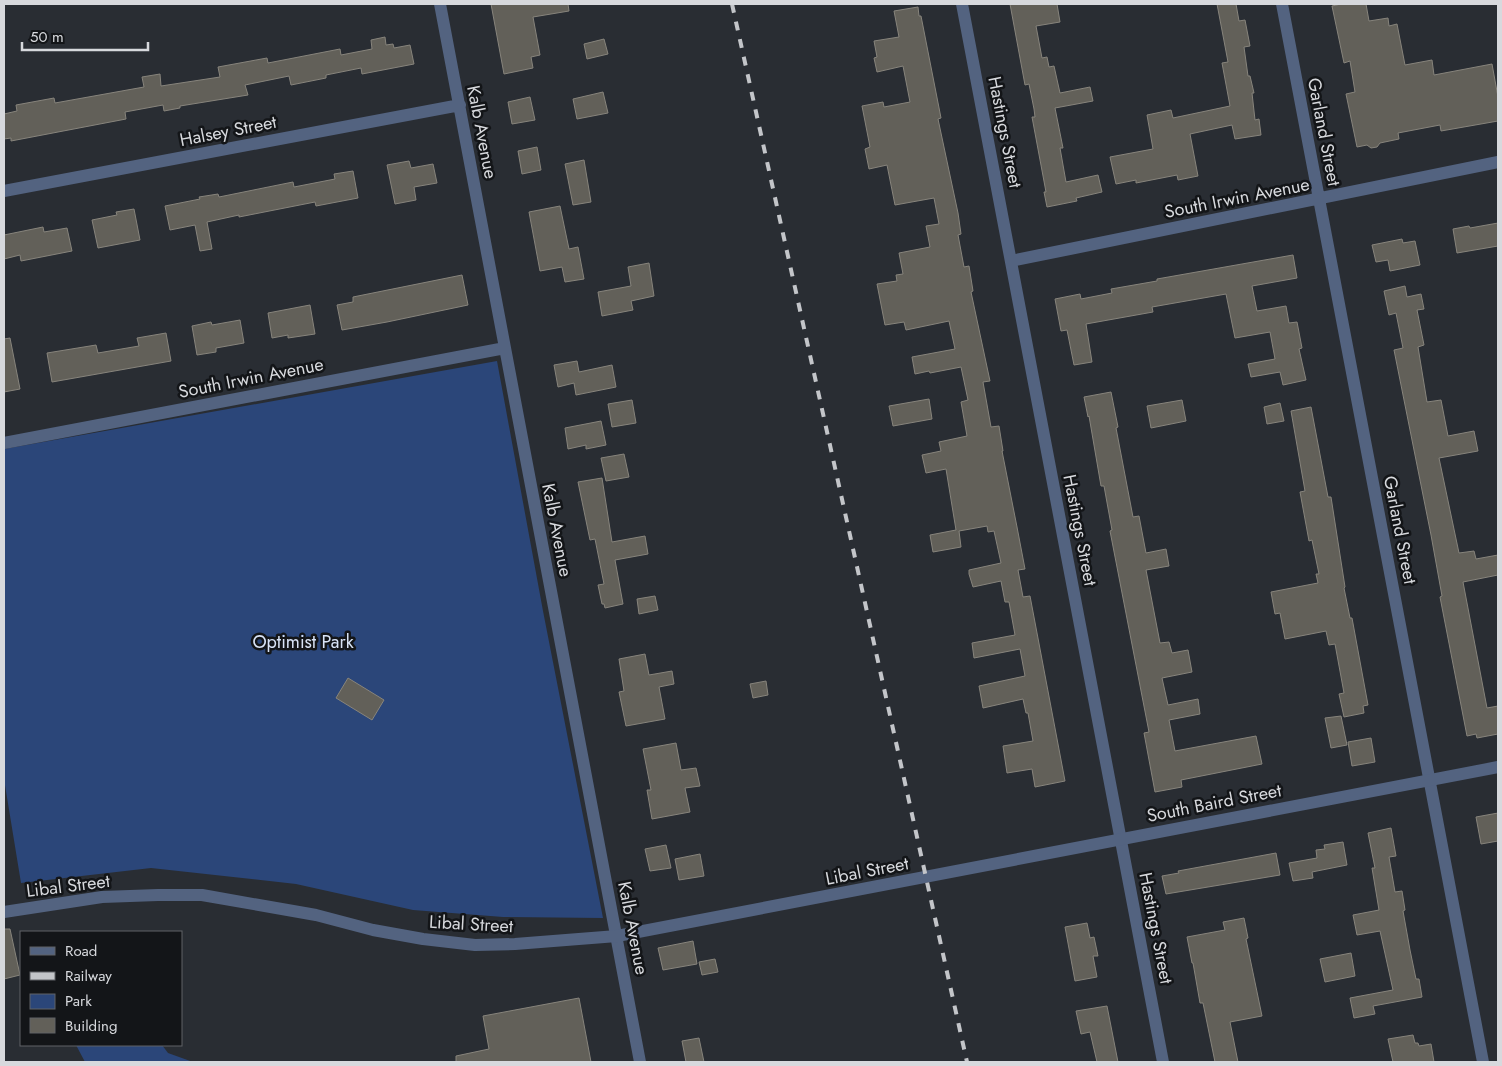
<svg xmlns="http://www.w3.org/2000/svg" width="1502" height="1066" viewBox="0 0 1502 1066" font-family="Jost,sans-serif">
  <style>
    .green { fill: #2b4679 }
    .building { fill: #626059; stroke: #87847c }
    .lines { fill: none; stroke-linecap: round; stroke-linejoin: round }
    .minor { stroke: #536380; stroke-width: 12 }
    .tertiary { stroke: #536380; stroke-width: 12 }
    .rail { stroke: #c3c5c9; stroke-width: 4; stroke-dasharray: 9 9; stroke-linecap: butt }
    .labels { text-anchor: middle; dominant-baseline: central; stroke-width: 5; stroke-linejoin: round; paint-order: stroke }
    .street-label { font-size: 18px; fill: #d7d9dd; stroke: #131518 }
    .park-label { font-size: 18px; fill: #d9e4f7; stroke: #131518 }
  </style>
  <rect width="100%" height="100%" fill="#292d33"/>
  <path class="green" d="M497 361 543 611 603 918 503 917 413 910 296 884 151 868 21 883 4 779V449Z
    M76 1045H162L168 1053 193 1062H85Z"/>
  <path class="building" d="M491 4H568L569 11 533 17 540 55 531 57 533 68 504 74Z
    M1010 4H1057L1060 22 1036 26 1042 58 1047 57 1049 67 1054 66 1060 93 1090 87 1093 101 1055 108 1063 148H1060L1066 182 1098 175 1102 192 1076 198 1077 201 1047 207 1044 192H1046L1032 117H1035L1034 109 1029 84 1025 85Z
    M1217 4H1236L1239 21 1245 20 1250 46 1244 47 1248 76H1250L1254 93H1252L1255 120 1259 119 1261 135 1235 139 1232 125 1190 134 1198 176 1178 180 1177 175 1136 183V180L1116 184 1110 157 1153 149 1147 115 1171 110 1173 118 1230 106 1222 63 1228 62Z
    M1341 4H1366L1369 21 1388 18 1389 26 1397 24 1405 65 1432 60 1434 75 1492 64 1498 97V121L1441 131 1440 125 1398 133 1399 139 1380 143 1377 147 1371 148 1367 145 1357 147 1346 94 1355 92 1350 61 1344 63 1332 6Z
    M918 7 919 16H921L941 118 938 119 958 213 961 234 958 235 964 267 969 266 973 291 971 292 990 381 983 382 991 427 999 426 1003 451H1002L1017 527 1025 569 1018 570 1023 597 1030 596 1065 781 1035 787 1032 769 1007 773 1003 746 1033 741 1028 713H1026L1023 699 983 708 979 686 1025 676 1020 649 974 658 972 643 1015 635 1009 602H1005L1001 581 973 587 969 574V570L1001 563 994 531 988 532 987 526 959 531 961 547 933 552 930 535 956 530 946 469 926 473 922 455 941 451 939 442 967 436 961 402 968 400 961 367 930 373 929 371 915 374 912 357 955 349 949 321 906 330 904 322 885 325 877 284 897 281 896 275 903 274 899 253 930 247 926 226 939 224 934 198 895 205 887 165 869 169 865 149 870 147 862 106 883 102 884 107 910 102 903 66 877 72 874 58 877 57 874 41 899 37 894 11Z
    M385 37 386 45 393 44 394 48 410 45 414 64 362 74 361 68 326 75V78L291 85 289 76 245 85 248 95 180 106V108L164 111 163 105 125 112 126 119 11 141V138L4 139V114L17 111 16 105 54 98 55 103 144 87 142 77 160 74 161 86 220 77 218 67 267 58 268 63 340 49 341 55 372 49 371 40Z
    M604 39 608 54 587 59 584 44Z
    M603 92 608 113 577 119 573 99Z
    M530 97 535 120 512 124 508 102Z
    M537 147 541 170 522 174 518 151Z
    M584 160 591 202 573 205 565 164Z
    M409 161 411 168 433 164 437 183 414 187 416 200 395 204 387 165Z
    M353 171 358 198 316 206 315 202 239 217V215L207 222 212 249 200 251 195 225 170 230 165 206 200 199 199 197 218 194 219 197 293 182 294 187 335 179 334 174Z
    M560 206 569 249 578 247 584 279 565 282 562 267 540 271 529 212Z
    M134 209 140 240 98 248 92 220 117 215 116 212Z
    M1498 223V246L1457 253 1453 229 1469 226 1470 228Z
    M43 227 44 232 67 228 72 251 21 261 20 255 4 259V235Z
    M1402 239 1403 243 1415 241 1420 265 1390 271 1388 260 1376 262 1372 245Z
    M1293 255 1297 278 1252 286 1257 311 1286 306 1289 323 1297 322 1302 348 1299 349 1306 380 1283 385 1280 372 1251 377 1248 364 1275 359 1270 332 1235 338 1226 294 1152 307 1153 312 1086 324 1092 362 1074 365 1067 330 1061 331 1055 299 1080 294 1081 299 1112 293 1111 289 1157 281V279Z
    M649 263 654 296 631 301 633 310 602 316 598 292 631 286 628 267Z
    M462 275 468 305 387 322 342 330 337 305 353 302V297Z
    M1405 286 1407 297 1421 294 1424 309 1417 310 1424 345 1418 347 1427 402 1441 400 1448 436 1474 431 1478 451 1439 458 1459 553 1474 551 1476 559 1498 555V575L1463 582 1487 708 1498 706V734L1477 738 1476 734 1467 736 1440 597 1442 596 1431 535 1394 350 1403 348 1396 313 1389 315 1384 291Z
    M310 305 315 334 288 338V335L272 338 268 313Z
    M240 320 244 343 216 348V352L197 355 192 326 211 322 212 325Z
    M166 333 171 361 52 382 47 353 96 345 98 353 139 346 137 338Z
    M10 338 20 389 4 392V339Z
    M577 361 579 372 612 365 616 387 576 395 574 383 558 387 554 365Z
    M1111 392 1118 427 1116 428 1133 517 1139 516 1146 553 1166 549 1169 566 1146 570 1160 643 1169 642 1172 653 1188 650 1192 672 1162 678 1168 705 1198 699 1200 714 1169 720 1175 751 1256 736 1262 764 1181 780 1182 787 1155 792 1144 733 1149 732 1110 531 1112 530 1104 486H1101L1089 416 1088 417 1084 397Z
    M929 399 932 419 893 426 889 406Z
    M632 400 636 423 612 427 608 404Z
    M1182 400 1186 421 1151 428 1147 406Z
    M1280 403 1284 421 1267 424 1264 407Z
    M1311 407 1328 497H1331L1345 587 1344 588 1350 618H1352L1368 705 1363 706 1364 713 1344 717 1339 694 1344 693 1335 644 1329 645 1326 631 1285 639 1280 613 1275 614 1271 592 1318 583 1316 574H1319L1312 540 1309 541 1300 492 1305 491 1291 411Z
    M601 421 606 445 586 449V445L568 449 565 428Z
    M624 454 629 477 606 481 601 458Z
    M602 478 612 542 645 536 648 554 615 560 623 604 605 608 604 604H602L598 585 604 584 595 539 590 540 578 482Z
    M655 596 658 610 639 614 637 599Z
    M645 654 649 675 672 671 674 684 659 687 665 719 626 726 619 692 624 691 619 659Z
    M348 678 384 700 372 720 336 698Z
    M766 681 768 695 753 698 750 684Z
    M1341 716 1347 745 1331 748 1325 718Z
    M1371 738 1375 762 1352 766 1348 742Z
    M676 743 681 770 696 768 700 786 685 788 690 812 652 819 647 790H651L643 749Z
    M1498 813V841L1481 844 1476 817Z
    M1391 828 1396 856 1389 857 1395 892 1402 891 1405 910 1403 911 1410 950 1416 979H1419L1422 997 1373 1006 1375 1014 1354 1018 1350 998 1393 990 1380 931 1357 935 1353 915 1379 910 1372 868H1375L1368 833Z
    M1343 842 1347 865 1312 872 1313 878 1293 881 1289 863 1317 858 1316 850 1325 849 1324 845Z
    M666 845 671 868 650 871 645 849Z
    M1276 853 1280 875 1166 894 1162 876 1179 873 1178 871Z
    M700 854 704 876 679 880 675 859Z
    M1244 918 1248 938 1246 939 1262 1016 1230 1022 1238 1062H1215L1203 1003H1200L1193 963H1192L1187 937 1225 930 1223 922Z
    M1087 923 1090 938 1094 937 1098 956H1093L1097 977 1075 981 1065 927Z
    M4 929H10L20 975 4 979Z
    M693 941 697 964 663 970 658 948Z
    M1351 953 1355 976 1325 982 1320 959Z
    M715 959 718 972 702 975 699 962Z
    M579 998 591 1062H456V1056L489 1049 483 1016Z
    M1107 1006 1118 1062H1097L1090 1032 1081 1034 1076 1011Z
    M1413 1035 1415 1043H1418L1419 1046 1431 1044 1434 1062H1393L1388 1039Z
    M699 1038 704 1062H686L682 1041Z"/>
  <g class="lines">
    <path class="minor" d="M440 4 640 1062
      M962 4 1163 1062
      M1282 4 1483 1062
      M4 191 460 105
      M1011 261 1498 162
      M4 443 505 348"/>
    <path class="tertiary" d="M4 912 102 897 158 895H202L316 915 373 930 423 939 475 945 515 944 617 936 1498 767"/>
    <path class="rail" d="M732 4 967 1062"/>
  </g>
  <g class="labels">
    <g class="street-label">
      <text transform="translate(228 131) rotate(-11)">Halsey Street</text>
      <text transform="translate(482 132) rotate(79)">Kalb Avenue</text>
      <text transform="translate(1005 132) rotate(79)">Hastings Street</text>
      <text transform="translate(1324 132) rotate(79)">Garland Street</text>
      <text transform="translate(1237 198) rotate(-11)">South Irwin Avenue</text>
      <text transform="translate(251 378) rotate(-11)">South Irwin Avenue</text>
      <text transform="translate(557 530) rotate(79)">Kalb Avenue</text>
      <text transform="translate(1080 530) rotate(79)">Hastings Street</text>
      <text transform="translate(1400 530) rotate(79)">Garland Street</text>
      <text transform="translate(1214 803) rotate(-11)">South Baird Street</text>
      <text transform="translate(867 871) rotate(-11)">Libal Street</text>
      <text transform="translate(68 886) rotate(-7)">Libal Street</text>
      <text transform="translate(471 924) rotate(3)">Libal Street</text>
      <text transform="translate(633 928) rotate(79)">Kalb Avenue</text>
      <text transform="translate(1156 928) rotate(79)">Hastings Street</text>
    </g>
    <g class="park-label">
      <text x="303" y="642">Optimist Park</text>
    </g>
  </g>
  <rect width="1502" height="1066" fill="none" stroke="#d7d9dd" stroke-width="10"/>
  <rect x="20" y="931" width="162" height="115" fill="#131518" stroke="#616367"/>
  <rect x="30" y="947" width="25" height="8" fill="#536380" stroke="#616367"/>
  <text x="65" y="956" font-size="15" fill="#d7d9dd">Road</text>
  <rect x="30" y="972" width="25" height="8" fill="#c3c5c9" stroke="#616367"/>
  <text x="65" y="981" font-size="15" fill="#d7d9dd">Railway</text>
  <rect x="30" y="994" width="25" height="15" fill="#2b4679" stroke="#616367"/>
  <text x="65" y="1006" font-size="15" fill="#d7d9dd">Park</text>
  <rect x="30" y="1018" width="25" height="15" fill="#626059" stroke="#616367"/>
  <text x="65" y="1031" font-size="15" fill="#d7d9dd">Building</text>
  <path d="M22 42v8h126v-8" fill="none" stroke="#d7d9dd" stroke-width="2.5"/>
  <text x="30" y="42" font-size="15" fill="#d7d9dd" stroke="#131518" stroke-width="4" paint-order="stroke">50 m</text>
</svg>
